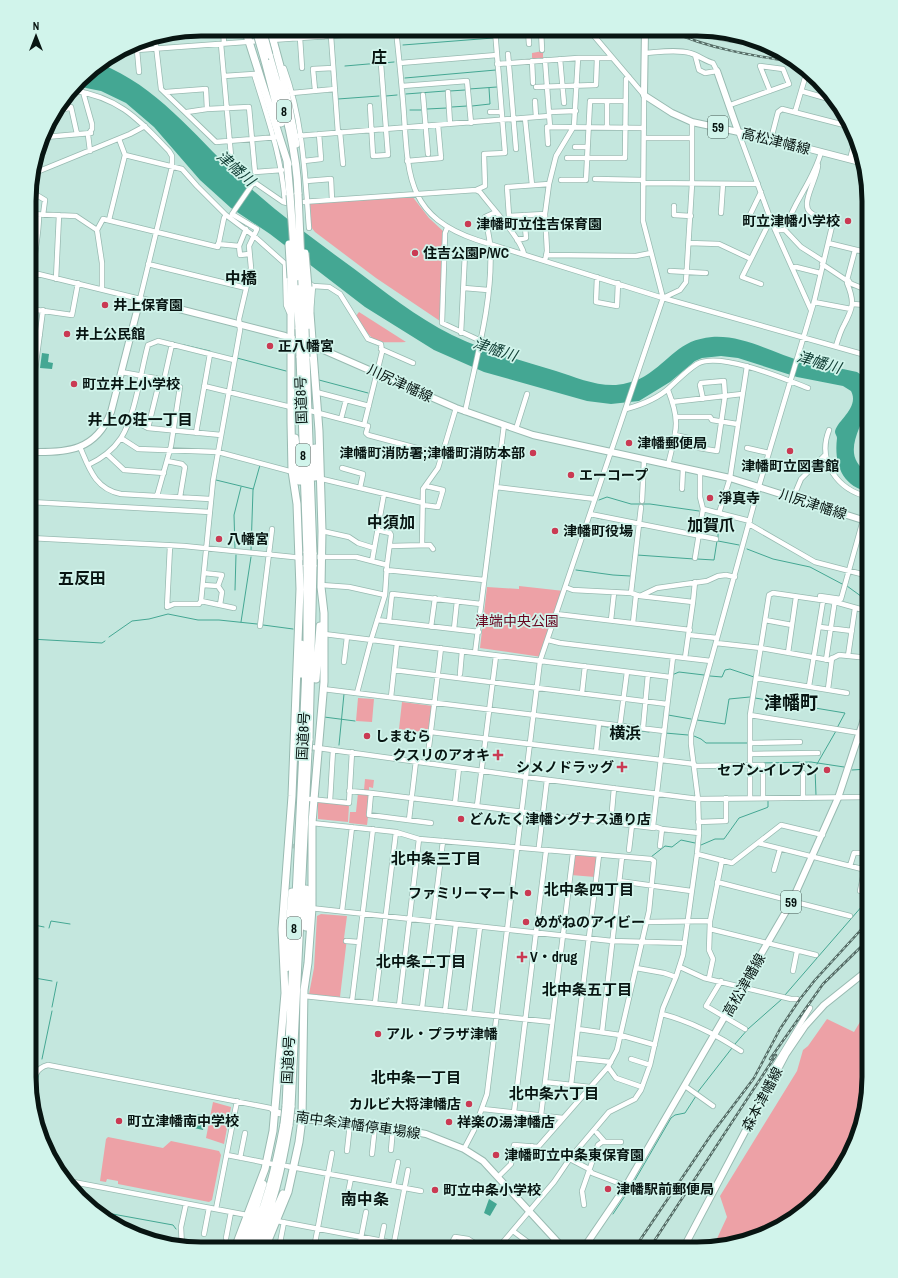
<svg xmlns="http://www.w3.org/2000/svg" width="898" height="1278" viewBox="0 0 898 1278" font-family="'Archivo Narrow','Noto Sans JP',sans-serif">
  <style>
    .green { fill: #eda1a6 }
    .water { fill: #44a793 }
    .lines { fill: none; stroke-linecap: round; stroke-linejoin: round }
    .stream { stroke: #44a793; stroke-width: 1 }
    .minor-tunnel { stroke: #a8c8bf; stroke-width: 4.5; stroke-dasharray: 4.5 2; stroke-linecap: butt }
    .minor-casing { stroke: #98bab1; stroke-width: 6 }
    .major-casing { stroke: #98bab1; stroke-width: 8 }
    .highway-casing { stroke: #98bab1; stroke-width: 9 }
    .minor { stroke: #fff; stroke-width: 4.5 }
    .major { stroke: #fff; stroke-width: 6 }
    .highway { stroke: #fff; stroke-width: 7 }
    .rail-casing { stroke: #556b65; stroke-width: 2.5 }
    .rail { stroke: #d1f4eb; stroke-width: 1; stroke-dasharray: 3; stroke-linecap: butt }
    .highway-bridge-casing { stroke: #98bab1; stroke-width: 9; stroke-linecap: butt }
    .highway-bridge { stroke: #fff; stroke-width: 7 }
    .poi-dot { fill: #ca3a53; stroke: #d1f4eb; stroke-width: 1.5 }
    .labels { text-anchor: middle; dominant-baseline: central; stroke-width: 3.5; stroke-linejoin: round; paint-order: stroke }
    .shield { fill: #d1f4eb; stroke: #445853; stroke-width: 1 }
    .shield-label { font-size: 13px; font-weight: bold; fill: #081512 }
    .street-label { font-size: 14px; fill: #081512; stroke: #d1f4eb }
    .poi-label { font-size: 14px; font-weight: bold; fill: #081512; stroke: #d1f4eb; text-anchor: start }
    .park-label { font-size: 14px; fill: #66031e; stroke: #d1f4eb }
    .water-label { font-size: 15px; font-style: italic; fill: #103d34; stroke: #d1f4eb }
    .neighbourhood-label { font-size: 15px; font-weight: bold; fill: #081512; stroke: #d1f4eb }
    .quarter-label { font-size: 16px; font-weight: bold; fill: #081512; stroke: #d1f4eb }
    .district-label { font-size: 18px; font-weight: bold; fill: #081512; stroke: #d1f4eb }
    .rim { fill: none; stroke: #081512; stroke-width: 5 }
  </style>
  <rect width="100%" height="100%" fill="#c4e7de"/>
  <path class="green" d="M543 51V59H532V53Z
    M412 196 429 218 443 231 440 321 376 278 315 232 311 227 310 203Z
    M359 312 406 342C373 343 374 344 356 316Z
    M519 586 564 591 542 657 480 648 487 587 519 589Z
    M358 698 374 699 372 722 356 721Z
    M402 702 433 706 430 733 399 729Z
    M365 779 374 780 373 788 369 787V790H364Z
    M358 793 367 794 369 796 366 816 368 817 367 825 349 823 350 812H356Z
    M318 802 349 805 348 822 318 819Z
    M575 855 597 857 595 877 571 875Z
    M321 914 347 916 344 938H347L340 997 309 994 314 968 317 916Z
    M869 1007V1088L860 1132 840 1173 810 1206 773 1231 714 1245 727 1217 720 1196 797 1071 803 1050 808 1046 827 1019 854 1032Z
    M213 1102 231 1107 224 1144 206 1138Z
    M108 1137 163 1148 171 1141 219 1151 221 1155 212 1200 209 1202 118 1184V1181L107 1179 106 1182 100 1181 106 1139Z"/>
  <path class="water" d="M101 64C156 86 194 134 236 175 272 209 313 239 353 268 385 292 416 317 452 335 485 351 520 360 556 371 575 377 595 386 616 385 625 384 637 381 645 376 671 360 678 340 712 337 745 335 774 354 805 362 822 366 840 368 857 372 871 380 868 392 868 407 860 429 840 457 869 473V492C841 486 834 463 837 438 837 436 835 434 835 432 836 421 860 408 851 391L843 386 797 377 738 358 721 356 702 358 695 361 670 382 639 401 611 404 587 401 484 372 434 350 365 307 270 234 231 208 200 180 154 127 126 103 101 91 76 86 88 72Z
    M42 353 49 354 48 362 53 363 52 369 40 368Z
    M197 1114 206 1116 203 1130 194 1128Z
    M489 1199 497 1204 490 1216 484 1213Z"/>
  <g class="lines">
    <path class="stream" d="M403 45 493 38
      M383 63 394 62
      M345 66 380 63
      M405 78 496 70
      M469 89 497 87
      M450 91 465 90
      M406 94 445 91
      M386 96 397 95
      M338 99 379 96
      M472 106 490 104 489 88
      M452 107 467 106
      M427 109 447 108
      M410 110H421
      M184 345 210 351
      M237 358 286 371
      M319 380 368 393
      M216 480 253 489
      M599 500 607 497 631 504H650L699 511
      M594 517 602 519
      M718 537V515
      M718 541 739 545
      M235 549 234 515 241 487
      M747 549 773 559 810 567 844 585
      M251 550 253 490 260 465
      M637 555 694 559
      M697 559 714 560 717 541
      M576 570 613 575 630 576
      M847 586 869 602
      M235 590 236 555
      M241 622 251 557
      M263 625 293 629
      M109 637 132 621 149 619 168 614 198 620H219L257 624
      M30 639 102 643 105 641
      M672 675 679 672 704 675
      M710 676 722 677 725 670 730 669 754 677
      M755 698 845 713 837 728
      M668 715 691 719
      M324 717 355 721
      M697 720 725 724 729 699 750 697
      M600 726 649 732
      M665 733 688 735
      M694 736 701 739 706 743H748
      M339 745 344 694
      M759 763 811 762 844 767
      M852 770 868 769
      M816 795 815 769 817 764 836 731
      M701 845 715 839H724L739 818 766 808 768 807V801
      M651 857 665 846 672 847 681 840 695 843
      M29 924 44 927
      M49 928 51 921 70 924
      M29 977 52 981
      M785 995 863 905 869 902
      M52 1007 57 982
      M735 1044 748 1029 782 999
      M42 1059 52 1011
      M29 1074 32 1075
      M697 1093 732 1048
      M34 1099 39 1073
      M635 1180 671 1118 675 1115 685 1113 696 1096
      M96 1211 173 1225 176 1229
      M613 1214 633 1184"/>
    <path class="minor-tunnel" d="M292 846 301 847"/>
    <g class="minor-casing">
      <path id="minor" d="M223 29 224 43
        M285 29V39
        M308 29 309 37
        M322 29 323 37
        M396 30C399 58 402 86 404 115 408 179 409 217 477 240L663 298 869 356
        M528 30 529 44
        M541 30 542 50
        M707 30 706 35 732 40 733 34
        M331 36 338 133
        M155 37 161 89 216 142 277 137
        M300 38 302 68
        M271 40 415 30
        M221 44 231 156
        M137 50 139 72
        M123 51 260 41
        M645 53C659 52 677 49 690 53 698 55 705 61 713 63L717 71 705 73 699 70 695 55
        M508 54 516 149
        M560 59 564 103
        M545 60 550 127
        M532 61 533 83
        M400 63 497 55
        M497 64 578 58H612
        M284 68C303 120 305 174 309 228
        M258 74H254C268 120 281 154 285 202
        M224 76 254 74
        M402 86 467 81 471 123
        M536 87 596 85 597 58
        M315 90 313 69 333 68
        M801 91 829 99
        M83 92 92 124V129L88 135 90 151
        M166 92 206 89 207 109
        M448 92 450 124
        M292 93 335 89
        M423 95 428 154
        M535 101 536 117
        M607 101H626
        M730 105 789 84 783 69 760 66 770 91
        M370 106 373 156 388 155 381 64
        M56 112 71 107 77 134
        M187 112 207 109 249 107 255 172 282 170
        M490 112H501
        M549 112 576 111
        M795 112 807 71
        M525 118 532 185
        M738 131 772 223 811 310
        M340 132 343 164
        M297 136 549 116
        M45 137 91 133
        M644 138H692
        M119 139 125 155 182 169 197 186 226 215 254 236 291 269
        M771 139 778 112 782 109 852 127
        M548 144 547 127 644 128
        M575 147H587
        M567 158H625L626 79 629 77
        M850 159 855 140
        M304 161 321 159 319 134
        M407 161 441 158 438 125
        M32 174 130 134 145 126
        M595 179 643 180
        M561 180H586L590 101H607V127
        M306 181 331 179 332 200
        M643 183 758 184
        M30 187C41 166 42 153 48 131 50 124 55 119 55 111
        M476 190 485 186 484 154 505 153 495 30
        M30 191 45 200 43 215
        M674 206V215L691 216
        M721 213 723 184
        M30 214 76 216 97 230 102 263V289
        M509 216 545 214
        M109 220 125 155
        M747 221 761 192
        M505 224 509 221V216L507 187 549 184
        M447 228 445 233 442 323 481 341
        M97 230 103 219 218 247 224 218 226 215
        M775 230H785L801 247 823 261
        M785 230C793 202 814 180 821 152
        M517 240 526 238 524 215
        M689 243 719 244 751 259
        M828 243 869 253
        M218 244 239 246 240 255 249 254
        M239 246 246 229
        M444 252 465 253 461 333
        M546 255 636 256 651 253
        M545 261 547 251 545 214 549 184 556 156 574 126 578 58
        M148 264 246 288
        M822 264 852 284 869 291
        M285 265 286 305 289 312
        M792 268 796 267 820 273
        M670 271 706 273
        M30 272 140 299 172 167V156L169 151C137 118 120 98 72 90
        M33 273C34 253 39 235 39 215
        M597 277 596 302 617 306 618 283
        M56 279 59 215
        M847 280 855 250
        M308 282 313 286 329 287 340 294 368 339 381 344 382 352 364 425 311 411
        M761 284 742 277 768 225 772 223
        M464 288 488 290
        M663 298 680 290 686 282 692 184V122
        M30 299 35 274
        M814 302 851 309
        M853 304 865 305 869 297
        M30 309 72 315 78 283
        M311 312 313 286
        M30 335H40
        M836 346C838 340 840 332 844 325 853 308 855 302 847 283L849 281
        M381 349 413 363
        M121 372 172 381 180 387 171 446 157 496
        M164 380 172 344
        M204 386 295 408
        M668 390C681 423 676 431 668 465
        M316 392 369 406
        M672 402 742 394
        M30 408 43 310
        M626 409C641 405 657 399 669 388 678 380 686 371 697 364 719 351 785 379 808 388
        M465 412C476 359 494 298 490 244 489 235 487 226 485 217L496 212
        M676 417H710L712 420 737 424
        M130 419 148 428 221 435
        M341 419 346 400
        M364 425 368 426 366 433 368 435 443 455
        M148 428 160 379
        M516 429 527 394
        M829 430C817 461 837 490 869 497
        M196 433 210 354
        M675 435 697 440
        M121 438 138 449 218 452 293 472
        M80 447C89 468 95 489 121 494L210 499
        M699 448 717 451 725 396 724 381 701 383 700 385 703 399
        M747 448 769 453
        M107 454 124 470 164 473
        M167 461 182 464 185 467 180 497
        M88 465C101 459 113 450 121 438 135 417 141 370 148 345L158 341 234 360
        M342 468 363 474 360 488
        M318 478 423 503
        M496 487 595 499
        M682 489 683 468
        M793 498 801 479 825 455
        M642 501 644 460
        M30 502 210 512
        M423 505 438 507 443 490 426 486
        M703 509 750 521
        M719 513 730 478 747 366
        M590 514 716 539
        M749 524 815 562 869 576
        M322 531 349 537 358 543 374 548
        M30 538 184 546 303 558
        M422 545 423 489 438 468 456 408
        M170 546 167 607 174 604H199L201 601 213 481 240 330 239 319 251 268 249 246 257 229 232 214 254 182 283 202 287 203 476 190 480 192C491 207 520 237 524 254
        M391 546 430 545 433 549
        M316 557H356L387 565
        M695 558 703 509 700 497V472
        M372 561 384 494
        M386 570 484 580
        M204 573 222 575 218 586
        M203 585 218 586 222 592 220 605
        M321 585 349 587 385 595
        M565 587 573 590 631 593 640 596 657 588 707 581 718 576 726 575 735 577
        M631 593 641 507
        M820 596 841 599 863 520
        M201 601 234 608
        M693 602 695 582
        M556 614 690 630
        M377 620 479 632
        M611 620 614 593
        M765 620 792 625
        M389 621 392 594 481 604
        M633 623 636 595
        M260 626 272 529
        M431 627 435 598
        M820 627 852 631
        M454 629 457 601
        M324 634 670 677
        M689 635 717 638
        M548 640 560 643 685 658 693 602 640 596
        M716 643 761 648 829 660 839 655 869 658
        M475 653 504 425
        M788 653 796 597
        M848 656 855 608
        M673 657 653 826 662 829 699 833
        M685 658 711 661
        M826 660 835 600
        M344 662 347 637
        M394 670 667 704
        M460 674 462 651
        M756 678 847 693
        M809 686 823 601
        M323 689 664 731
        M828 689 832 658
        M357 693 371 640 385 595 387 565 391 535 390 533 377 530
        M582 693 585 666
        M391 697 397 643
        M750 715 860 733
        M620 725 627 672
        M643 728 648 674
        M431 732 694 764
        M858 741H869
        M294 742 298 745 318 748 526 777 698 799 869 797
        M750 743 800 742
        M596 752 599 723
        M750 754 818 753
        M427 763 441 648
        M694 766 763 765V798
        M803 773V798
        M349 791 371 793
        M750 798V715L769 595 773 593 835 602 860 609
        M310 799 349 803 352 752
        M330 801 333 750
        M455 803 459 768
        M477 806 496 656
        M409 820 416 761
        M611 822 614 788
        M698 822 726 821V798
        M312 823 396 832 419 839 651 859 654 861 649 911 617 1050 608 1067 538 1147 514 1145 511 1164 498 1177
        M431 823 369 815 371 793 654 828
        M758 843 862 869 864 872 860 891
        M539 846 547 780
        M660 846 662 829
        M629 850 632 825
        M697 854 732 863 781 825 823 835
        M850 866 854 853H869
        M774 870 780 849
        M619 881 691 891
        M717 882 850 916
        M310 908 612 941 685 943
        M342 911 352 827
        M647 922 710 921
        M710 929 816 955
        M346 941 359 942
        M680 967 704 978 791 999H797
        M636 968 664 973 676 977
        M793 971 797 951
        M709 978 713 959 709 950 710 921 722 860
        M721 981 706 1006 745 1029
        M304 996 552 1022
        M352 1001 373 829
        M375 1003 396 832
        M399 1006 419 839
        M422 1008 443 841
        M445 1011 456 924
        M469 1013 480 927
        M662 1014C689 1021 717 1035 741 1051
        M578 1029 620 1035 655 1045
        M602 1032 622 857
        M574 1058 611 1062
        M631 1059 650 1065
        M608 1067 616 1078 642 1087
        M773 1079 768 1077 810 1008
        M545 1082 590 1087
        M571 1085 599 855
        M685 1086 713 1106
        M32 1090C34 1078 35 1068 48 1065L270 1108 275 1112
        M483 1109 563 1118
        M514 1112 546 851
        M541 1115 573 853
        M597 1133 604 1141
        M464 1149 474 1130 487 1094 540 661 663 298 643 221 644 95 589 30
        M391 1150 393 1128
        M347 1151 350 1124
        M372 1154 375 1126
        M227 1155 272 1164
        M512 1156 530 1158 532 1146
        M240 1158 245 1133
        M570 1159 589 1169 592 1173 626 1186
        M286 1166 421 1191
        M67 1184 68 1181 247 1215
        M393 1186 398 1162
        M346 1203 351 1178
        M584 1205 582 1191 598 1145 602 1142H621
        M216 1209 237 1101
        M277 1221 420 1248
        M513 1231 537 1249
        M204 1234 209 1208
        M226 1238 231 1212
        M381 1241 384 1226
        M182 1248 181 1227 186 1204
        M279 1248 284 1222
        M314 1248 332 1153
        M359 1248 366 1212
        M393 1248 408 1170
        M449 1248 455 1237 468 1239 482 1248
        M498 1248 554 1182 571 1157 609 1112 635 1099 641 1090 650 1065 663 1008 676 977 683 955 697 854 699 833 698 799 691 744V733L759 486 814 302 833 222C826 219 815 217 810 212 800 204 818 177 818 165"/>
    </g>
    <g class="major-casing">
      <path id="major" d="M645 30 644 95 672 113 692 122 771 139 860 162
        M717 71 738 131
        M30 452C67 453 96 451 111 412L140 299 285 336 312 345 456 408 533 435 730 478 869 522
        M275 1112 302 1119 393 1128 426 1134 464 1149 483 1161 564 1249
        M583 1249 626 1186 792 901 838 798 869 704
        M683 1249 786 1054 805 1026 824 1005 869 969"/>
    </g>
    <g class="highway-casing">
      <path id="highway" d="M245 29 288 164
        M270 29 283 77 296 144
        M269 55C282 100 297 147 298 194
        M265 61 281 123
        M287 161 290 195
        M296 277 299 329
        M302 285 305 329
        M300 356 307 553
        M306 357 313 554
        M295 438 300 481
        M315 477V448
        M301 644V674
        M316 679 320 626
        M303 739 307 643V565
        M309 740 313 565
        M306 889V927
        M286 968 292 892
        M286 1106 303 750
        M291 1107 308 751
        M235 1248 265 1169 273 1131 285 993 282 929 292 796 300 589 297 504 292 471 291 422V278
        M241 1248 250 1227 263 1184
        M247 1248C266 1208 276 1167 284 1124
        M253 1248C273 1210 282 1167 289 1125
        M259 1248 283 1194
        M265 1248 288 1192 299 1142 302 1119 304 990 308 963 312 908V823L324 682V613L321 587 322 531 319 431 308 287"/>
    </g>
    <use href="#minor" class="minor"/>
    <use href="#major" class="major"/>
    <use href="#highway" class="highway"/>
    <g class="rail-casing">
      <path id="rail" d="M668 30C709 49 755 56 799 63
        M770 1059 823 984 869 939
        M634 1249 711 1135 754 1078 780 1029 800 999 815 980 869 921
        M649 1249 776 1055"/>
    </g>
    <use href="#rail" class="rail"/>
    <g class="highway-bridge-casing">
      <path id="highway-bridge" d="M262 29 269 55
        M256 30 265 61
        M298 194 302 285
        M290 195 296 277
        M289 244 291 278
        M305 253 308 287
        M299 329 300 356
        M305 329 306 357
        M307 553V565
        M313 554V565
        M303 750V739
        M308 751 309 740
        M284 1124 286 1106
        M289 1125 291 1107"/>
    </g>
    <use href="#highway-bridge" class="highway-bridge"/>
  </g>
  <g class="poi-dot">
    <circle cx="848" cy="221" r="4"/>
    <circle cx="468" cy="224" r="4"/>
    <circle cx="415" cy="253" r="4"/>
    <circle cx="105" cy="305" r="4"/>
    <circle cx="67" cy="334" r="4"/>
    <circle cx="270" cy="346" r="4"/>
    <circle cx="74" cy="384" r="4"/>
    <circle cx="629" cy="443" r="4"/>
    <circle cx="790" cy="451" r="4"/>
    <circle cx="533" cy="453" r="4"/>
    <circle cx="571" cy="475" r="4"/>
    <circle cx="710" cy="498" r="4"/>
    <circle cx="555" cy="531" r="4"/>
    <circle cx="219" cy="539" r="4"/>
    <circle cx="367" cy="736" r="4"/>
    <path d="M496 749h4v4h4v4h-4v4h-4v-4h-4v-4h4z"/>
    <path d="M620 761h4v4h4v4h-4v4h-4v-4h-4v-4h4z"/>
    <circle cx="827" cy="770" r="4"/>
    <circle cx="461" cy="819" r="4"/>
    <circle cx="528" cy="893" r="4"/>
    <circle cx="526" cy="922" r="4"/>
    <path d="M520 951h4v4h4v4h-4v4h-4v-4h-4v-4h4z"/>
    <circle cx="378" cy="1034" r="4"/>
    <circle cx="469" cy="1104" r="4"/>
    <circle cx="119" cy="1121" r="4"/>
    <circle cx="449" cy="1122" r="4"/>
    <circle cx="496" cy="1155" r="4"/>
    <circle cx="608" cy="1189" r="4"/>
    <circle cx="435" cy="1190" r="4"/>
  </g>
  <g class="labels">
    <g class="shield">
      <rect x="277" y="100" width="14" height="22" rx="3"/>
      <rect x="708" y="116" width="20" height="22" rx="3"/>
      <rect x="296" y="444" width="14" height="22" rx="3"/>
      <rect x="781" y="891" width="20" height="22" rx="3"/>
      <rect x="287" y="917" width="14" height="22" rx="3"/>
    </g>
    <g class="shield-label">
      <text x="284" y="111">8</text>
      <text x="718" y="127">59</text>
      <text x="303" y="455">8</text>
      <text x="791" y="902">59</text>
      <text x="294" y="928">8</text>
    </g>
    <g class="street-label">
      <text transform="translate(776 141) rotate(14)">高松津幡線</text>
      <text transform="translate(400 383) rotate(25)">川尻津幡線</text>
      <text transform="translate(301 400) rotate(-92)">国道8号</text>
      <text transform="translate(813 504) rotate(18)">川尻津幡線</text>
      <text transform="translate(303 736) rotate(-87)">国道8号</text>
      <text transform="translate(744 985) rotate(-60)">高松津幡線</text>
      <text transform="translate(288 1060) rotate(-87)">国道8号</text>
      <text transform="translate(762 1099) rotate(-62)">森本津幡線</text>
      <text transform="translate(358 1125) rotate(8)">南中条津幡停車場線</text>
    </g>
    <g class="poi-label">
      <text x="840" y="221" text-anchor="end">町立津幡小学校</text>
      <text x="476" y="224">津幡町立住吉保育園</text>
      <text x="423" y="253">住吉公園P/WC</text>
      <text x="113" y="305">井上保育園</text>
      <text x="75" y="334">井上公民館</text>
      <text x="278" y="346">正八幡宮</text>
      <text x="82" y="384">町立井上小学校</text>
      <text x="637" y="443">津幡郵便局</text>
      <text x="525" y="453" text-anchor="end">津幡町消防署;津幡町消防本部</text>
      <text x="790" y="466" text-anchor="middle">津幡町立図書館</text>
      <text x="579" y="475">エーコープ</text>
      <text x="718" y="498">淨真寺</text>
      <text x="563" y="531">津幡町役場</text>
      <text x="227" y="539">八幡宮</text>
      <text x="375" y="736">しまむら</text>
      <text x="490" y="755" text-anchor="end">クスリのアオキ</text>
      <text x="614" y="767" text-anchor="end">シメノドラッグ</text>
      <text x="819" y="770" text-anchor="end">セブン-イレブン</text>
      <text x="469" y="819">どんたく津幡シグナス通り店</text>
      <text x="520" y="893" text-anchor="end">ファミリーマート</text>
      <text x="534" y="922">めがねのアイビー</text>
      <text x="530" y="957">V・drug</text>
      <text x="386" y="1034">アル・プラザ津幡</text>
      <text x="461" y="1104" text-anchor="end">カルビ大将津幡店</text>
      <text x="127" y="1121">町立津幡南中学校</text>
      <text x="457" y="1122">祥楽の湯津幡店</text>
      <text x="504" y="1155">津幡町立中条東保育園</text>
      <text x="616" y="1189">津幡駅前郵便局</text>
      <text x="443" y="1190">町立中条小学校</text>
    </g>
    <g class="park-label">
      <text x="517" y="621">津端中央公園</text>
    </g>
    <g class="water-label">
      <text transform="translate(236 168) rotate(41)">津幡川</text>
      <text transform="translate(495 349) rotate(18)">津幡川</text>
      <text transform="translate(819 362) rotate(16)">津幡川</text>
    </g>
    <g class="neighbourhood-label">
      <text x="140" y="419">井上の荘一丁目</text>
      <text x="436" y="858">北中条三丁目</text>
      <text x="589" y="889">北中条四丁目</text>
      <text x="421" y="961">北中条二丁目</text>
      <text x="587" y="989">北中条五丁目</text>
      <text x="416" y="1077">北中条一丁目</text>
      <text x="554" y="1093">北中条六丁目</text>
    </g>
    <g class="quarter-label">
      <text x="379" y="57">庄</text>
      <text x="241" y="278">中橋</text>
      <text x="391" y="522">中須加</text>
      <text x="711" y="525">加賀爪</text>
      <text x="82" y="578">五反田</text>
      <text x="625" y="733">横浜</text>
      <text x="365" y="1199">南中条</text>
    </g>
    <g class="district-label">
      <text x="791" y="702">津幡町</text>
    </g>
  </g>
  <path d="M0 0H898V1278H0ZM201 36H697A165 165 0 0 1 862 201V1077A165 165 0 0 1 697 1242H201A165 165 0 0 1 36 1077V201A165 165 0 0 1 201 36Z" fill="#d1f4eb" fill-rule="evenodd"/>
  <path class="rim" d="M201 36H697A165 165 0 0 1 862 201V1077A165 165 0 0 1 697 1242H201A165 165 0 0 1 36 1077V201A165 165 0 0 1 201 36Z"/>
  <g transform="translate(36 36)" stroke="#d1f4eb" stroke-width="3" paint-order="stroke">
  <path d="M0-3L7 15L0 10L-7 15Z" fill="#081512"/>
  <text y="-6" font-size="11" font-weight="bold" text-anchor="middle" fill="#081512">N</text>
  </g>
</svg>
